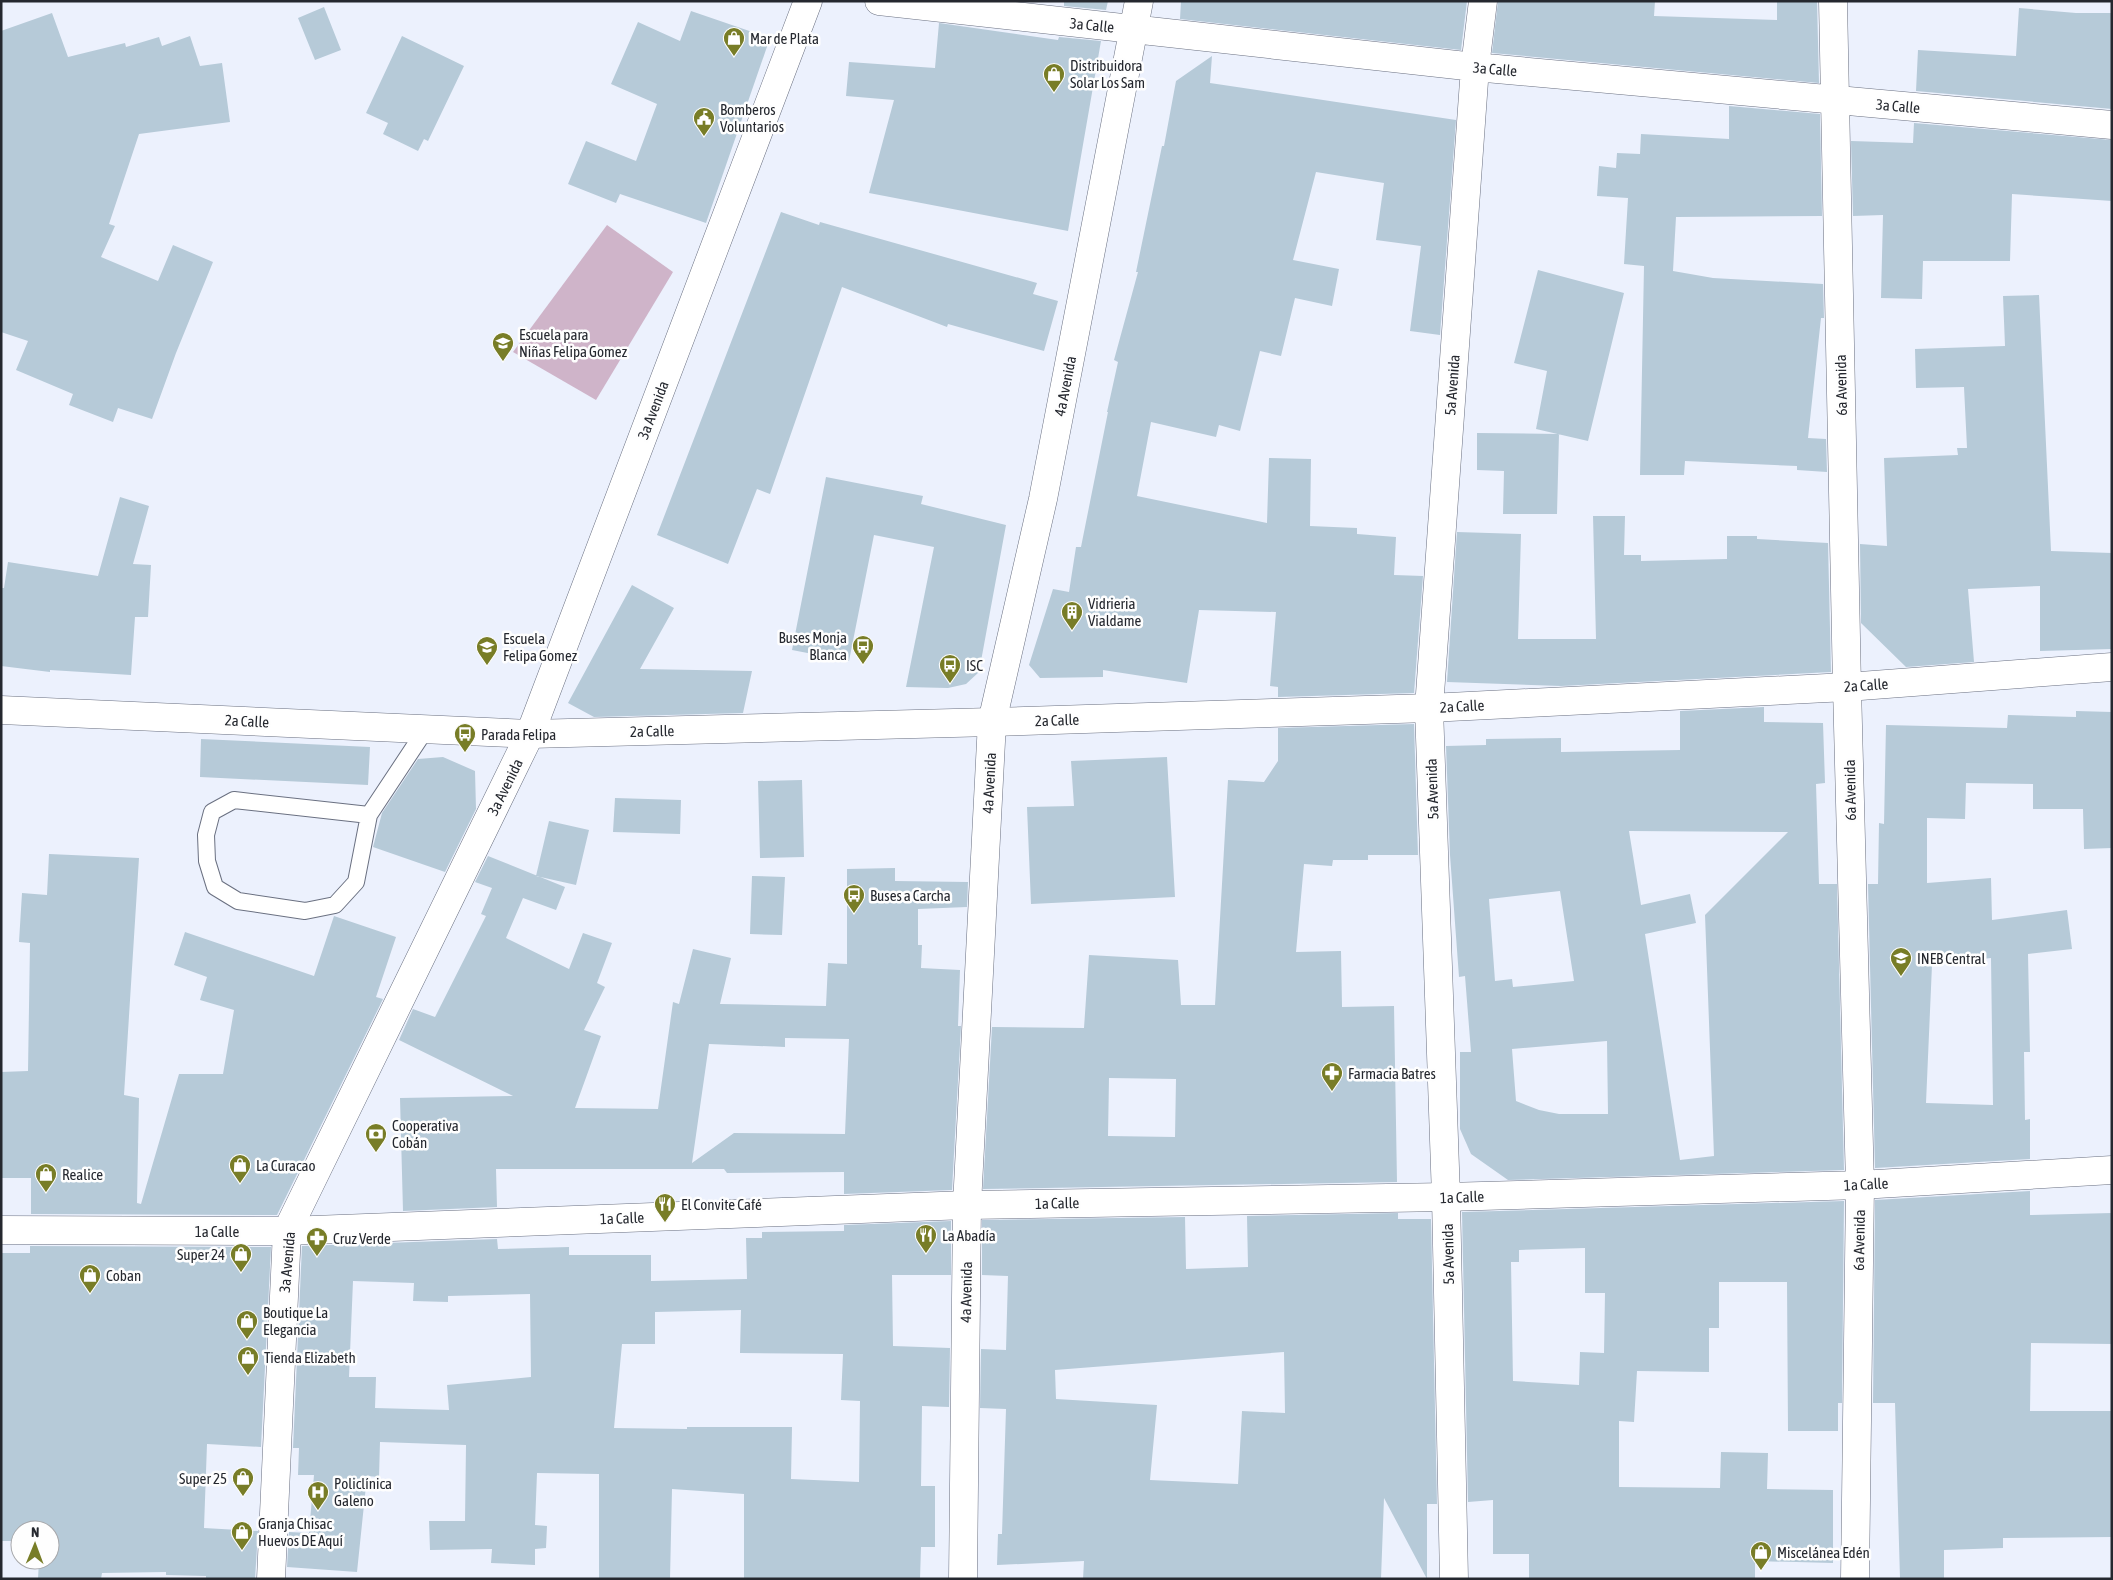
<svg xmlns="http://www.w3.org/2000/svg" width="2113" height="1580" viewBox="0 0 2113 1580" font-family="'Asap Condensed',sans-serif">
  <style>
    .green { fill: #cfb4c9 }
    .building { fill: #b6cad8; fill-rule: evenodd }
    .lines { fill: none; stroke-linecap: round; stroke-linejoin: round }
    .service-casing { stroke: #6a7081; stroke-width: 18 }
    .minor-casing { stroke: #6a7081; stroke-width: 29 }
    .tertiary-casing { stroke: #6a7081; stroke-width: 29 }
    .secondary-casing { stroke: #6a7081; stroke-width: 29 }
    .service { stroke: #fff; stroke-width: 16 }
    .minor { stroke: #fff; stroke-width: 28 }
    .tertiary { stroke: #fff; stroke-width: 28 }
    .secondary { stroke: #fff; stroke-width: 28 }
    .labels { text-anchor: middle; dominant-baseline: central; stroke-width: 5; stroke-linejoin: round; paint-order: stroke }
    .street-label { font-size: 15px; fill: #25282f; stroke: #fefefe }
    .poi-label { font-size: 15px; fill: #25282f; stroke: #fefefe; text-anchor: start }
  </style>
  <rect width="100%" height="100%" fill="#ecf1fd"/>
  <path class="green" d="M607 225 673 272 596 400 513 352Z"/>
  <path class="building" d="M1064 1H1108L1106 10 1064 6Z
    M1181 1H1467L1461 50 1180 19Z
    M1498 1H1655L1654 16 1777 20V1H1817L1819 83 1492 53Z
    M324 7 341 50 315 60 298 18Z
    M2019 8 2076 13H2112V109L1916 91 1918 50 2016 56Z
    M691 11 770 38 706 223 620 194 616 203 568 184 586 141 636 161 657 104 611 84 638 22 680 41Z
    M52 13 68 57 125 43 126 47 159 37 162 46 190 36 200 66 222 63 230 122 139 134 109 224 115 226 101 257 158 281 173 245 213 262 176 353 152 419 118 408 113 422 69 405 73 394 16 370 28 341 1 332V31Z
    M939 23 1058 40 1059 37 1101 41 1068 231 869 193 894 100 846 96 849 62 935 68Z
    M402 36 464 66 428 141 424 139 418 151 383 134 388 123 366 113Z
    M1212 56 1210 83 1456 120 1440 335 1410 331 1421 246 1376 240 1384 183 1316 172 1293 260 1339 269 1332 306 1295 298 1281 356 1260 351 1240 431 1219 425 1216 437 1151 422 1137 496 1267 523 1269 458 1311 459 1310 526 1357 528V534L1396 537 1394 575 1423 576 1414 693 1278 697V687L1270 686 1276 612 1199 610 1187 683 1103 670V677L1040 678 1029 665 1053 589 1069 592 1076 547H1081L1108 412H1107L1118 362 1114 360 1138 272H1136L1162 146H1164L1176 81Z
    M1729 106 1820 114 1822 216 1676 217 1673 271 1713 278 1823 284 1824 318H1821L1808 438 1826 439 1827 472 1797 470V466L1685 461 1684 475H1640L1644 266 1624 264 1628 198 1597 196 1599 166 1616 168 1617 153 1640 154 1641 134 1729 139Z
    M1914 123 2112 140V201L2012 194 2010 261H1923L1922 299 1881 298 1883 215 1853 216 1851 141 1913 143Z
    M781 212 819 225 820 222 1037 283 1033 294 1058 301 1044 351 948 324 947 327 842 287 770 494 757 489 728 564 657 535Z
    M1538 270 1624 293 1588 441 1536 429 1547 371 1514 363Z
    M2039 295 2051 551 2112 553V649L2040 651V586L1968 589 1974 662 1906 667 1861 623 1860 544 1887 546 1884 458 1958 455 1957 448H1967L1964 387 1916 388 1915 349 2005 346 2003 296Z
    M1477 433 1559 434 1557 514H1503L1504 471 1477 470Z
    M826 477 923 496 921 504 1006 525 979 672 966 684 948 688 906 687 934 547 874 535 849 661 792 650Z
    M120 497 149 506 133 564 151 565 148 617H135L131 675 50 670V672L1 666V588H4L8 562 98 576Z
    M1593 516H1625L1624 555H1641V561L1727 559V536H1757V539L1828 543 1831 672 1561 686 1447 682 1457 532 1521 534 1518 639H1596Z
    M632 585 674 608 640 669 752 671 743 713 594 717 568 703Z
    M1764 707V722L1823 723 1825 783 1816 784 1819 884H1837L1844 1170 1508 1180 1471 1154 1460 1129V1052H1471L1465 976 1459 977 1450 855 1446 746 1486 745V739L1561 738V752L1680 750V711ZM1629 831 1788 832 1705 915 1714 1156 1680 1160 1645 934 1696 923 1690 894 1641 905ZM1560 891 1574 981 1513 987 1512 979 1495 981 1489 899ZM1607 1041 1608 1114H1559L1539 1110 1516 1101 1512 1049Z
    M2076 711 2112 712V848L2084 849 2083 809H2033V784L1966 783 1965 819 1927 818V883L1991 878 1992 920 2067 910 2072 949 2028 954 2030 1052H2024L2025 1120 2030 1119V1159L1875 1168 1868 884H1878L1879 823 1884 824 1886 725 2007 728 2008 715 2076 717ZM1991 958 1993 1105 1926 1103 1932 965Z
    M1414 724 1418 855H1368V860H1333L1332 866 1304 864 1296 952 1341 951 1342 1007 1394 1006 1397 1182 983 1189 992 1027 1084 1028 1089 955 1178 960 1181 1005H1215L1228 780 1264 782 1278 761V728ZM1109 1078 1176 1079 1175 1137 1108 1136Z
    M201 739 370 747 368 785 200 777Z
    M443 757 475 771 476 809 445 872 373 847 382 813 418 759Z
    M1167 757 1175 897 1031 904 1027 807 1074 806 1071 761Z
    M802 780 804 857 760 858 758 781Z
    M615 798 681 800 680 834 613 832Z
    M549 821 589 830 576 885 536 876Z
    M49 854 139 858 124 1095 139 1098 137 1203 141 1204 179 1074H223L234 1010 200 1000 207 977 174 965 185 932 314 976 334 916 396 937 376 997 383 999 277 1215 31 1214V1178H1V1072L28 1071 30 943 19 942 22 893 47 895Z
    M488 856 565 887 556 910 523 898 506 938 569 969 583 933 612 943 597 983 605 987 584 1030 601 1036 575 1108 658 1109 673 1002 679 1004 693 949 731 958 720 1004 826 1006 828 963 847 964V869L895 868V881L968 882 967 907 918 909V945H922L921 968 960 970 958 1026H961L952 1190 844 1194V1172L727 1173 724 1169H496L497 1207 403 1211 400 1098 513 1096 399 1040 413 1009 435 1017 486 916 481 914 492 888 475 882ZM785 1038 849 1039 845 1134 734 1133 692 1163 709 1044 785 1047Z
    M752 876 785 877 782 935 750 934Z
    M2030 1191V1215L2112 1213V1344L2031 1343 2030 1411H2112V1537L2003 1538V1548L1944 1550V1579H1900L1895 1403H1873L1875 1200Z
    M1844 1201 1842 1403H1838V1431H1788L1787 1282H1719V1328H1709V1372L1637 1371 1634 1422 1619 1421V1487L1720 1488 1721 1452 1768 1453 1767 1489 1833 1490V1563L1755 1561V1579H1529V1554H1493V1500L1468 1502 1462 1212ZM1585 1248V1293H1605L1604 1353 1580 1352 1579 1385 1513 1381 1511 1262H1519V1250Z
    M1398 1213V1219H1431L1437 1504H1427V1579L1384 1498 1381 1579H1083L1084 1561 997 1565 998 1534H1002L1006 1409 980 1408 981 1349 1006 1350 1008 1276 982 1275V1220L1185 1217 1186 1269 1248 1267 1247 1216ZM1284 1352 1285 1413 1242 1411 1238 1484 1150 1480 1157 1405 1056 1399 1055 1370Z
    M951 1221V1275H892L893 1346 950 1348 949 1407 922 1406 921 1486H935V1547H921L920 1579H744V1494L672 1489 670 1579H599V1474L537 1473 535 1525 547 1526 546 1548 535 1549V1565L491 1563 492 1549 430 1550 429 1521H465L466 1445 380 1442 379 1477 367 1476 357 1572 287 1567 289 1532 309 1533 314 1475H298L299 1448H293L302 1246 497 1239 498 1249 569 1247V1255H651V1281L747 1279 746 1238H762V1232L844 1231V1225ZM353 1281 414 1283 413 1301 448 1302V1296L530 1294 531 1377 447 1385 449 1410 375 1408 376 1377H349ZM741 1310 740 1353 843 1354 841 1400 860 1401 859 1482 791 1479 792 1427H687V1429L614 1428 622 1344H655V1312Z
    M30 1246 271 1247 261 1447 207 1444 204 1528 258 1531 255 1579H206V1576L166 1575V1572L102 1573 101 1579H38L39 1560H50V1530H20V1541H1V1253H30Z"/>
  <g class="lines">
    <g class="service-casing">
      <path id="service" d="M369 815 234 800 212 812 206 835 207 861 215 887 238 901 305 911 335 905 356 882 369 815 426 729"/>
    </g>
    <g class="minor-casing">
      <path id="minor" d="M879 1 1475 67 2112 125
        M1833 1 1847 687
        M271 1579 287 1231
        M963 1579 967 1205 992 722 1043 499 1139 1
        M1454 1579 1446 1197 1429 708 1475 67 1483 1"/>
    </g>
    <g class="tertiary-casing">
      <path id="tertiary" d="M287 1231 530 734 808 1"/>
    </g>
    <g class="secondary-casing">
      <path id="secondary" d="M1847 687 1860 1185 1855 1579
        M1 710 530 734 992 722 1429 708 1847 687 2112 667
        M1 1230 287 1231 967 1205 1446 1197 1860 1185 2112 1170"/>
    </g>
    <use href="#service" class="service"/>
    <use href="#minor" class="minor"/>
    <use href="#tertiary" class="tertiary"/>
    <use href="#secondary" class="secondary"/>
  </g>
  <defs>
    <g id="shop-pin" transform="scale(1.125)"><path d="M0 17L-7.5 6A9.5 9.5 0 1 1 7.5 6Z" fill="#787d27" stroke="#fefefe"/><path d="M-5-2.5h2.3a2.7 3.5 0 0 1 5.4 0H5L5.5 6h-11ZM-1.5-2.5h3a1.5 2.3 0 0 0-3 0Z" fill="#fff"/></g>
    <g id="civic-pin" transform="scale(1.125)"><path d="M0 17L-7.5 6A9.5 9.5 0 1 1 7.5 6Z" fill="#787d27" stroke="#fefefe"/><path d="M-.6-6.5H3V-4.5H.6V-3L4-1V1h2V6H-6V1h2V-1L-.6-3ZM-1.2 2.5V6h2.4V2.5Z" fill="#fff"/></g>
    <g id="school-pin" transform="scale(1.125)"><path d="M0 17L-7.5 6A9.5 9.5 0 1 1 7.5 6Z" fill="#787d27" stroke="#fefefe"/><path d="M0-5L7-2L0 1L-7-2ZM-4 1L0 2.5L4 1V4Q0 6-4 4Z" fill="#fff"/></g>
    <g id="building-pin" transform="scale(1.125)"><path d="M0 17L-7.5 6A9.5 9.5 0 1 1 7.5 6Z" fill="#787d27" stroke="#fefefe"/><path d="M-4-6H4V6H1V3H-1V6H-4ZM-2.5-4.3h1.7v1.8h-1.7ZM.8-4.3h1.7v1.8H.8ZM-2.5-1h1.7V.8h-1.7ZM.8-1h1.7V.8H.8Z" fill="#fff"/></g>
    <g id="bus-pin" transform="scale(1.125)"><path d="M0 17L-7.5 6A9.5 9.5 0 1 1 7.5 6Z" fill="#787d27" stroke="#fefefe"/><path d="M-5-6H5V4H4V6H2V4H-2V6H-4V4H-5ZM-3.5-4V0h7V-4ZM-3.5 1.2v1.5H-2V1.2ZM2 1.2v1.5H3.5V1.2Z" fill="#fff"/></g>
    <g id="pharmacy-pin" transform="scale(1.125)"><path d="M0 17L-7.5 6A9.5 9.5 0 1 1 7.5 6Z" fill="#787d27" stroke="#fefefe"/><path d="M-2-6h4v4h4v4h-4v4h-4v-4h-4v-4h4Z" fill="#fff"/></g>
    <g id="bank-pin" transform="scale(1.125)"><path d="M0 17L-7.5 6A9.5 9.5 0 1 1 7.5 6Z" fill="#787d27" stroke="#fefefe"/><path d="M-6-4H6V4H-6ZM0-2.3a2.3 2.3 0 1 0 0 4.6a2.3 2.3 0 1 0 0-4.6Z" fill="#fff"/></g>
    <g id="restaurant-pin" transform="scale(1.125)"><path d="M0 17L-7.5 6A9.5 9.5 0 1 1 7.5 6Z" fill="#787d27" stroke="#fefefe"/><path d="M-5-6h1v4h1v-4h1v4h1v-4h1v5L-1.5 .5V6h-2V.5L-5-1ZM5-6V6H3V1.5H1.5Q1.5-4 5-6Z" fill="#fff"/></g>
    <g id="hospital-pin" transform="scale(1.125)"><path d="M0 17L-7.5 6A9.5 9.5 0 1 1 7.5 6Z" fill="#787d27" stroke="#fefefe"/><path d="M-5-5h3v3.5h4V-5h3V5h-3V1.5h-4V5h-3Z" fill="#fff"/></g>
  </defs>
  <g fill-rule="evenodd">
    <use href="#shop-pin" x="734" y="38"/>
    <use href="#shop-pin" x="1054" y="74"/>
    <use href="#civic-pin" x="704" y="118"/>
    <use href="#school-pin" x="503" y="343"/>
    <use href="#building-pin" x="1072" y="612"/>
    <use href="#bus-pin" x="863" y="646"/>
    <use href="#school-pin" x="487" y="647"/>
    <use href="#bus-pin" x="950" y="665"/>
    <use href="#bus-pin" x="465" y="734"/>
    <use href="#bus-pin" x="854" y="895"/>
    <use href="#school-pin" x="1901" y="958"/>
    <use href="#pharmacy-pin" x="1332" y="1073"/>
    <use href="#bank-pin" x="376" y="1134"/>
    <use href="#shop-pin" x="240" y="1165"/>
    <use href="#shop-pin" x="46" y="1174"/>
    <use href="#restaurant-pin" x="665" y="1204"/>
    <use href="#restaurant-pin" x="926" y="1235"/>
    <use href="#pharmacy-pin" x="317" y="1238"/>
    <use href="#shop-pin" x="241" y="1254"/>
    <use href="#shop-pin" x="90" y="1275"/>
    <use href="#shop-pin" x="247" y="1321"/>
    <use href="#shop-pin" x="248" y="1357"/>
    <use href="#shop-pin" x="243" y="1478"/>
    <use href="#hospital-pin" x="318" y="1492"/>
    <use href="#shop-pin" x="242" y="1532"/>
    <use href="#shop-pin" x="1761" y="1552"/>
  </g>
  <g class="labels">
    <g class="street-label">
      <text transform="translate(1092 25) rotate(6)">3a Calle</text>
      <text transform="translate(1495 69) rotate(5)">3a Calle</text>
      <text transform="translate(1898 106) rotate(5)">3a Calle</text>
      <text transform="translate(1452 385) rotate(-86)">5a Avenida</text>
      <text transform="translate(1841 385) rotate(-91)">6a Avenida</text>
      <text transform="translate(1065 386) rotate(-79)">4a Avenida</text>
      <text transform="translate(653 410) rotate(-69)">3a Avenida</text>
      <text transform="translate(1866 685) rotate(-4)">2a Calle</text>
      <text transform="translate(1462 706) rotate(-3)">2a Calle</text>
      <text transform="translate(1057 720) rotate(-2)">2a Calle</text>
      <text transform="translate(247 721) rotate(3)">2a Calle</text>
      <text transform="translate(652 731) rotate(-1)">2a Calle</text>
      <text transform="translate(989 783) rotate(-87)">4a Avenida</text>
      <text transform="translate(505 787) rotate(-64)">3a Avenida</text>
      <text transform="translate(1432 789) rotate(-92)">5a Avenida</text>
      <text transform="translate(1850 790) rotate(-91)">6a Avenida</text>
      <text transform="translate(1866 1184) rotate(-3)">1a Calle</text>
      <text transform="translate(1462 1197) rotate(-2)">1a Calle</text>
      <text transform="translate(1057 1203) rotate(-1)">1a Calle</text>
      <text transform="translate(622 1218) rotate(-2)">1a Calle</text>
      <text x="217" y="1231">1a Calle</text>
      <text transform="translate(1859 1240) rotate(-89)">6a Avenida</text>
      <text transform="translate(1448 1254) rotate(-91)">5a Avenida</text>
      <text transform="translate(287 1262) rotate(-85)">3a Avenida</text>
      <text transform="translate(966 1292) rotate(-89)">4a Avenida</text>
    </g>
    <g class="poi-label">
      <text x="750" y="38">Mar de Plata</text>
      <text x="1070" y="65">Distribuidora<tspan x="1070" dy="17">Solar Los Sam</tspan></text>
      <text x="720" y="109">Bomberos<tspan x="720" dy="17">Voluntarios</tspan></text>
      <text x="519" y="334">Escuela para<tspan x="519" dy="17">Niñas Felipa Gomez</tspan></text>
      <text x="1088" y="603">Vidrieria<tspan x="1088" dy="17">Vialdame</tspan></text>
      <text x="847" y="637" text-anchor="end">Buses Monja<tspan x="847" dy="17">Blanca</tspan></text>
      <text x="503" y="638">Escuela<tspan x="503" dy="17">Felipa Gomez</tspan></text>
      <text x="966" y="665">ISC</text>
      <text x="481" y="734">Parada Felipa</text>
      <text x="870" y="895">Buses a Carcha</text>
      <text x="1917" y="958">INEB Central</text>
      <text x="1348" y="1073">Farmacia Batres</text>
      <text x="392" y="1125">Cooperativa<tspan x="392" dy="17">Cobán</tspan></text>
      <text x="256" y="1165">La Curacao</text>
      <text x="62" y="1174">Realice</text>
      <text x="681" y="1204">El Convite Café</text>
      <text x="942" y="1235">La Abadía</text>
      <text x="333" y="1238">Cruz Verde</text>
      <text x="225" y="1254" text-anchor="end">Super 24</text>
      <text x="106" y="1275">Coban</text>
      <text x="263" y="1312">Boutique La<tspan x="263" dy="17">Elegancia</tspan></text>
      <text x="264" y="1357">Tienda Elizabeth</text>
      <text x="227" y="1478" text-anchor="end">Super 25</text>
      <text x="334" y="1483">Policlínica<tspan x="334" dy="17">Galeno</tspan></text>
      <text x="258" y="1523">Granja Chisac<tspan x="258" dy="17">Huevos DE Aquí</tspan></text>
      <text x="1777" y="1552">Miscelánea Edén</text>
    </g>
  </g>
  <rect width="2113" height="1580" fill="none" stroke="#25282f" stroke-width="5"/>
  <g transform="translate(35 1545) rotate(1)"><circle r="24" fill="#fefefe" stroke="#a7a8ab"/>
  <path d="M0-4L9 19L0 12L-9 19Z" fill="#787d27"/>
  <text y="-8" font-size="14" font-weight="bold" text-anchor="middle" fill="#25282f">N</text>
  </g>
</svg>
